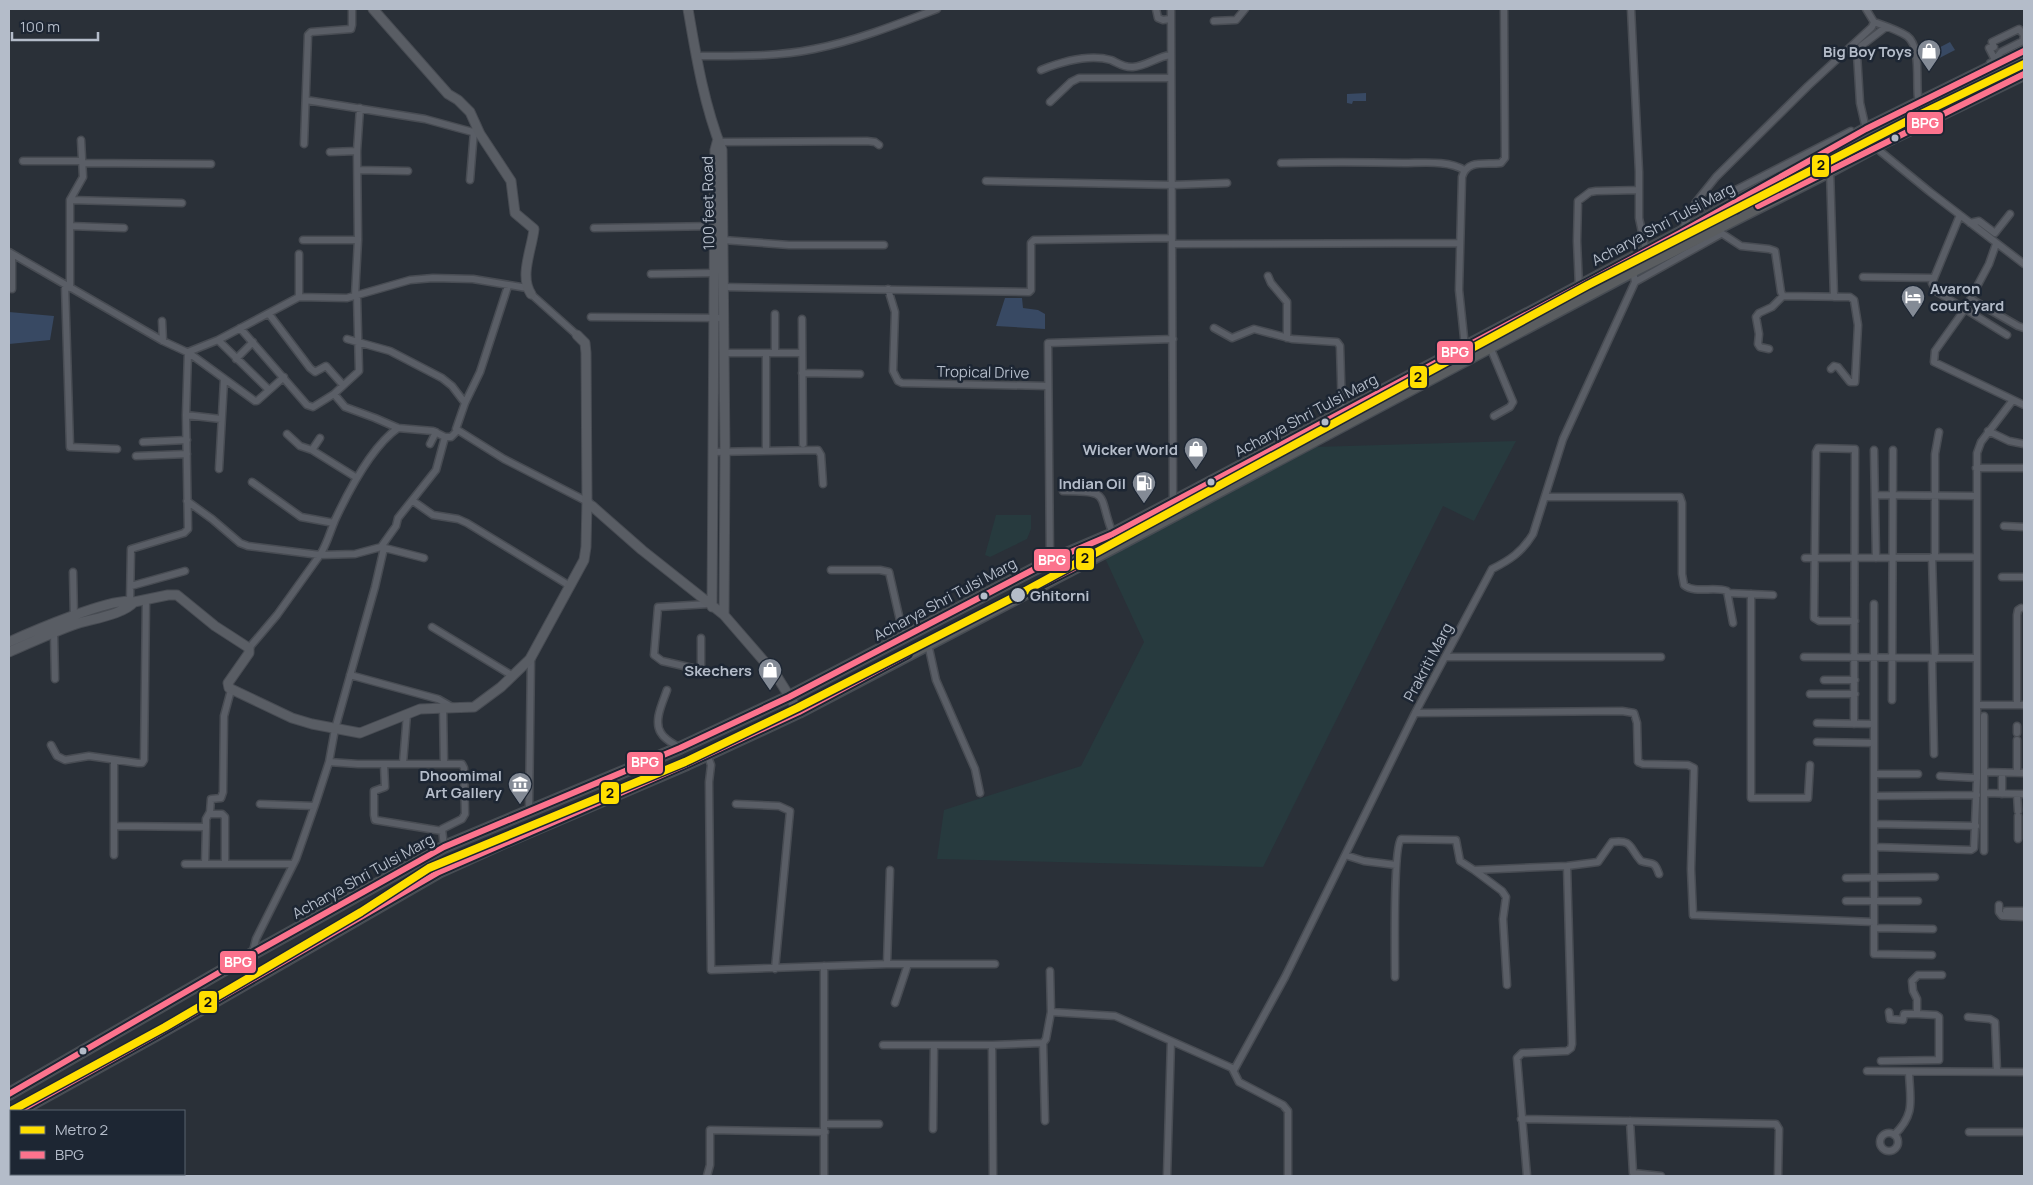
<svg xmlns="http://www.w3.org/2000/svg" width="2033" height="1185" viewBox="0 0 2033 1185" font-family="Manrope,sans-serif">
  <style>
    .green { fill: #273a3e }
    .water { fill: #384963 }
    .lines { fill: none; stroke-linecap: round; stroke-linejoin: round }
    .street-casing { stroke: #484c53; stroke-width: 9 }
    .secondary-casing { stroke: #484c53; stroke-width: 11 }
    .highway-casing { stroke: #474c53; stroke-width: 14 }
    .street { stroke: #5a5e66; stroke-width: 6 }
    .secondary { stroke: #595d64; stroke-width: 9 }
    .highway { stroke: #5a5d60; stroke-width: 11 }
    .rail-casing { stroke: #595d64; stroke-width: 4 }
    .rail { stroke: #1d2633; stroke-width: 2; stroke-dasharray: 5.5; stroke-linecap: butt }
    .bus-1-casing { stroke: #1d2633; stroke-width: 10 }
    .bus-1 { stroke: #fc738d; stroke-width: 6 }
    .metro-1-casing { stroke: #1d2633; stroke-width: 11 }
    .metro-1 { stroke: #ffdf00; stroke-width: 8 }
    .bus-dot { fill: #b4bcc9; stroke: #1d2633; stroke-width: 2 }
    .labels { text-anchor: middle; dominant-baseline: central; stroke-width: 5; stroke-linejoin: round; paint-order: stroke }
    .poi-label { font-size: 15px; font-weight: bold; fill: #b4bcc9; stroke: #1d2633; text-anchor: end }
    .street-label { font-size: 15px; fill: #b4bcc9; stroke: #1d2633 }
    .stop-label { font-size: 15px; font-weight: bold; fill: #b4bcc9; stroke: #1d2633; text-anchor: start }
    .line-badge { stroke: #1d2633; stroke-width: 2 }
    .badge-label { font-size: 14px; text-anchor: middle; font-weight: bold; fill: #fff }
    .pale-badge-label { font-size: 14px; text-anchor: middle; font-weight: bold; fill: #111 }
  </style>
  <rect width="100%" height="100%" fill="#2a3038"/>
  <path class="green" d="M1516 441 1474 521 1443 506 1263 867 937 859 944 810 1081 766 1144 642 1104 556 1314 447Z
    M996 515H1031V529L1027 539 990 557 985 555Z"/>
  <path class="water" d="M1950 42 1955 50 1926 65 1921 57Z
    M1366 93V101H1353L1352 104 1347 103V94Z
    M1005 298H1022L1023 308 1038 310 1045 314V329L996 326Z
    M9 312 54 316 50 340 9 344Z"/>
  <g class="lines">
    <g class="street-casing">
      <path id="street" d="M1156 9 1158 18 1163 20 1170 19
        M1171 9 1173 502
        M1631 9 1639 172V218L1646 251
        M1214 21 1236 20 1245 9
        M1874 22C1885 26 1898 30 1907 36 1921 46 1916 81 1918 97
        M696 56C735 56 776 57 814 49 855 41 898 24 937 9
        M1995 60 2001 52 2023 41 2024 35
        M1990 63 1995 60 1989 48 1994 47 1992 42 2019 29 2024 35
        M1041 70C1061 62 1089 54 1111 60 1118 63 1124 68 1133 67 1146 66 1157 57 1170 55
        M306 100 425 119 480 134
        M1050 102 1071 82 1079 78H1170
        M1866 129 1860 103 1857 54 1861 46 1886 27
        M719 142 867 141 875 142 879 145
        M304 144 308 35 311 32 351 29 352 25V9
        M1875 147 1930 192 2024 264
        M330 152 357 151
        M23 161H82
        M82 163 211 164
        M1281 163C1322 162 1363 162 1404 163 1422 163 1449 160 1464 170
        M358 170 408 171
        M1830 171 1834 297
        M470 180 474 131
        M986 181 1172 185 1227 183
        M70 200 182 203
        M1689 214 1851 131
        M1960 215 1932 283 1937 292 1965 309 1935 351 1934 362 2024 405
        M1970 223 1979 221 1995 233 2010 214
        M70 226 124 228
        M594 228 718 226
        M1715 229 1741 246 1769 249 1775 251 1781 292 1783 296 1850 297 1854 300 1858 325 1855 382H1850L1838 367 1834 366 1831 369
        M1681 232 1696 202 1716 177 1808 86 1872 27 1874 22 1866 9
        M303 240H358
        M723 240 789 245H884
        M1173 244 1459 243
        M1996 244 1989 264 1965 309 2007 335
        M9 252 163 341 189 353 255 401H257L284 377
        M299 254V297
        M651 274 713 273
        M1268 276 1271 283 1287 302V338
        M1863 277 1934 278
        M1635 282 1721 234
        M65 285 70 447 117 449
        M508 286 480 372 465 403 456 429 504 459 590 503
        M723 287 1029 292 1031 290V243L1034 240 1172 238
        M1579 287 1577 241 1578 201 1590 192 1596 191 1639 190
        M70 288V200L83 177 81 140
        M12 289V254
        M888 289 895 312 893 371 898 381 902 383 1047 386
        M531 294 577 335
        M355 296 358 240 357 151 360 108
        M1971 299 2018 326 2024 328
        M269 314 310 368 315 372 326 366 343 385
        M591 317 724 318
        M802 319 803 444
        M162 321 163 341
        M240 328 307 405 313 407 334 394 359 371 357 296
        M1214 328 1232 338 1254 329 1292 339 1337 342 1340 346 1342 412
        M347 339 390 351 442 378 452 386 465 403
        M218 340 269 390
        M1465 347 1459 290 1462 177C1467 159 1485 165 1501 163L1505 158 1504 9
        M1490 347 1513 402 1510 407 1494 416
        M1769 349 1760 347 1758 344 1759 334 1756 317 1759 313 1772 307 1783 296
        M724 353H801
        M766 353V451
        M775 353V314
        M236 359 253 342
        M802 373 860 374
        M334 394 345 407 375 418 398 428 433 431 445 437H451L457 431
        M186 415 221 419
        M1988 431 2009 441 2024 444
        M287 434 300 446 312 450 357 478
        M143 442 187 440
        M430 444 436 432
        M312 450 320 438
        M1874 450 1876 558
        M713 452 818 450 821 455 823 484
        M136 456 187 454
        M1976 468H2024
        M219 469 224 380
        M252 482 301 517 334 523
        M1063 491C1113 491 1097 495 1113 534
        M1876 495 1976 496
        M1545 497H1680L1682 503V574L1684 585C1695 594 1714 586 1727 591L1733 623
        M187 501 212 519 240 543 248 546 320 555 355 554 381 547 424 558
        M413 501 433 515 458 519 467 523 570 586
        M2004 526 2024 527
        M381 547 396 526 398 518 436 470 445 437
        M1932 557 1935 659
        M1935 557V454L1939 432
        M1805 558 1976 557
        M1050 561 1048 343 1173 339
        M831 570H880L889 572 904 638
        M73 572 74 618
        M2002 577H2024
        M131 586 185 571
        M1728 593 1773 595
        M1751 594V798H1808L1810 765
        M130 601 131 549 184 533 188 529 186 415 188 352 218 340 299 297 347 298 410 280 433 278 473 279 527 288
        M1874 604V954L1932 955
        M432 627 513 676
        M54 633 55 679
        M701 638V667L697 669 662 661 654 655 658 607 709 604
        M928 644 936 680 975 769 980 793
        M249 648 277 615 320 555C327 544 330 532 335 520 349 490 371 447 398 428
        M1445 657H1661
        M1804 657 1976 658
        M1932 659 1934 754
        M350 675 438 699 452 707
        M1824 680H1855
        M667 690C663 702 653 721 661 733 665 740 674 744 680 748
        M1810 694H1855
        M1892 700 1893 450
        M1977 705H2024
        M2017 705V615L2018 610 2021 608
        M443 707 444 764
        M1415 713 1622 711 1634 713 1637 723 1638 762 1643 764 1688 765 1694 768 1691 869 1693 915 1874 922
        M1817 723 1874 724
        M1854 724 1855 449 1818 448 1816 452 1814 618 1819 621H1855
        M2017 726V733
        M2017 740V773
        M1817 742 1874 743
        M51 745 57 756 65 760 89 756 138 763H142L144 760 146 600
        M707 754 711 765 709 782 711 970 887 964H995
        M114 760V855
        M329 762 358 764H462L464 768 465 814 462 819 442 829 444 847
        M403 763 407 714
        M384 764 385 787 374 791V815L375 820 442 831
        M1984 772 2024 773
        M1874 774H1918
        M1940 776 1977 778
        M1984 793 2024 794
        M2002 794V773
        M2017 794 2018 811
        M1874 796 1977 795
        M260 804 314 806
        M736 804 779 806 790 811 775 969
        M529 812 531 656
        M209 814H222L225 817V864
        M2018 816V839
        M1874 824 1976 826
        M114 826 206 827V819L210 812 211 799 221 798 223 792 224 716 231 690
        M1875 847 1971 850 1974 848 1977 778V453L1981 442 2013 400
        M1984 851V716
        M1345 855 1364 861 1396 865
        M185 864H293
        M205 864 206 827
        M1474 870 1502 891 1506 897 1503 919 1507 985
        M1846 878 1935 877
        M1846 901H1918
        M1999 905V912L2002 916 2024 917
        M2006 911H2024
        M1874 928 1933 929
        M252 955 256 939 296 859 316 802 329 762 335 729 375 587 384 548
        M887 964 890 870
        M824 966V1176
        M1395 977C1395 958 1393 848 1401 839L1456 840 1460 861 1474 870 1567 866 1598 862 1612 842C1633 839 1629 848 1641 861 1653 865 1654 860 1659 874
        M895 1003 908 964
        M1051 1012 1115 1016 1232 1068 1239 1082 1283 1105 1288 1111V1176
        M1889 1012 1890 1019 1903 1020 1904 1014H1917
        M1968 1017 1990 1019 1995 1022 1997 1072
        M1043 1043 1045 1121
        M883 1045H992L1043 1043 1046 1039 1051 1012 1050 971
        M992 1045 993 1176
        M1881 1061 1939 1060V1017L1936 1015 1917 1014V999L1913 991 1912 981 1918 975H1942
        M1234 1070 1285 977 1415 713 1492 569C1510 560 1522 552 1533 534L1563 439 1635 282 1633 271
        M1867 1071 2024 1072
        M1521 1119 1776 1124 1779 1129 1778 1176
        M1630 1121 1633 1173 1661 1176
        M825 1124H879
        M933 1129 934 1045
        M1969 1132H2024
        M1880 1142a9 9 0 1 1 18 0a9 9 0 1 1-18 0Z
        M1894 1135C1916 1114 1910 1100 1909 1072
        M707 1176 710 1165V1130L825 1132
        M1167 1176 1171 1041
        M1527 1176 1517 1058 1522 1053 1567 1051 1571 1048 1572 1044 1567 866"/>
    </g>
    <g class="secondary-casing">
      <path id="secondary" d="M373 9 448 94 458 100 470 112 480 134 511 181 515 213 534 229C532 249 519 276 531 294
        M688 9C696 56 704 105 722 150L725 452 724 615
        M592 506 642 550 724 615 776 675 799 712
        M712 607 715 150 718 139
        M9 642C29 633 116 595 134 602L168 595H177L215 626 249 648V653L228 683 229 688 292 718 312 724 360 733 420 709 474 707 501 687 530 659 584 560 586 547 587 501 586 353 585 343 577 335
        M9 652C30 643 51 633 73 625 90 619 123 615 134 602"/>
    </g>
    <g class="highway-casing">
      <path id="highway" d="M9 1094 227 968 444 847 680 748 789 697 1050 561 1113 534 1680 233 1866 129 2024 51
        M19 1111 156 1035 439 872 507 841 687 764 799 712 1120 544 1633 271 1830 171 1880 144 2024 74
        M9 1117 11 1116"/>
    </g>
    <use href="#street" class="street"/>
    <use href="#secondary" class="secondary"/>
    <use href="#highway" class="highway"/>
    <g class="rail-casing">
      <path id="rail" d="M1737 214 1776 189"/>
    </g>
    <use href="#rail" class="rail"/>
    <g class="bus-1-casing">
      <path id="bus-1" d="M1758 206 2024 74
        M1013 599 1088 561
        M9 1094 227 968 444 847 680 748 789 697 1050 561 1113 534 1680 233 1866 129 2024 51
        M19 1111 156 1035 439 872 687 764 799 712 908 654"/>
    </g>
    <use href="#bus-1" class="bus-1"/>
    <g class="metro-1-casing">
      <path id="metro-1" d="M9 1112 165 1027 361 912 429 868 685 762 797 708 1018 595 1588 285 1923 113 2024 64"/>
    </g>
    <use href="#metro-1" class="metro-1"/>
  </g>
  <defs>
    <g id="shop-pin" transform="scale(1.25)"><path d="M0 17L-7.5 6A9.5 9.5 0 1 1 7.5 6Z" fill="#848b96" stroke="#1d2633"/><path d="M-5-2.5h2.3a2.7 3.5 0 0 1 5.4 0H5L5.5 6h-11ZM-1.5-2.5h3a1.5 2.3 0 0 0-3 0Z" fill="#fff"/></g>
    <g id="hotel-pin" transform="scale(1.25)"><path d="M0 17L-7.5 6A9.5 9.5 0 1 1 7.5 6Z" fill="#848b96" stroke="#1d2633"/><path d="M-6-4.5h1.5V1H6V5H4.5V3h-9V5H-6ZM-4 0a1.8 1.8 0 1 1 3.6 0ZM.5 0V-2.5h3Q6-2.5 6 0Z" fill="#fff"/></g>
    <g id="fuel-pin" transform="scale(1.25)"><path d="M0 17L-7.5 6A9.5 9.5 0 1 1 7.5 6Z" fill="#848b96" stroke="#1d2633"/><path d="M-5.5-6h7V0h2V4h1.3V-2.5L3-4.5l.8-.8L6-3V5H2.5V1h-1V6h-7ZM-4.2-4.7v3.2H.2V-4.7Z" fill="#fff"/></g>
    <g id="museum-pin" transform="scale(1.25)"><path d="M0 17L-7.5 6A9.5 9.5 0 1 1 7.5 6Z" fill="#848b96" stroke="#1d2633"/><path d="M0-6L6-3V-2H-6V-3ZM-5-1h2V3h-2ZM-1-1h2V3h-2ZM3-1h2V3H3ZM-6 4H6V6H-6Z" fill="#fff"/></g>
  </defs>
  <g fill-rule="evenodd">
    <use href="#shop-pin" x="1929" y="51"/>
    <use href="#hotel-pin" x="1913" y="297"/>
    <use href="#shop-pin" x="1196" y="449"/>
    <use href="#fuel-pin" x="1144" y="483"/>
    <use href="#shop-pin" x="770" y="670"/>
    <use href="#museum-pin" x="520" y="784"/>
  </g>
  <g class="bus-dot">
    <circle cx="1895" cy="138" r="4.5"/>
    <circle cx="1325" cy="422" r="4.5"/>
    <circle cx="1211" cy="482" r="4.5"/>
    <circle cx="1018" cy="595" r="8"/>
    <circle cx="984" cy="596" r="4.5"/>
    <circle cx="83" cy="1051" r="4.5"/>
  </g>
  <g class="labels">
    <g class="poi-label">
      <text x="1912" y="51">Big Boy Toys</text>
      <text x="1930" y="288" text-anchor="start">Avaron<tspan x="1930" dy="17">court yard</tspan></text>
      <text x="1178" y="449">Wicker World</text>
      <text x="1126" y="483">Indian Oil</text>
      <text x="752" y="670">Skechers</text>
      <text x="502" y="775">Dhoomimal<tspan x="502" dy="17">Art Gallery</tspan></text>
    </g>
    <g class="street-label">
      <text transform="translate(708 203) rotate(-91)">100 feet Road</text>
      <text transform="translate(1663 224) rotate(-28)">Acharya Shri Tulsi Marg</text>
      <text transform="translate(983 372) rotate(1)">Tropical Drive</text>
      <text transform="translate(1306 415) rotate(-28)">Acharya Shri Tulsi Marg</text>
      <text transform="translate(945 599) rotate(-28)">Acharya Shri Tulsi Marg</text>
      <text transform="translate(1428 662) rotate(-62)">Prakriti Marg</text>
      <text transform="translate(363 876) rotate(-29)">Acharya Shri Tulsi Marg</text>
    </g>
    <g class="stop-label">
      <text x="1030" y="595">Ghitorni</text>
    </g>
  </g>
  <g class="line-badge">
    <rect x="1906" y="111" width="38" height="24" rx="5" fill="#fc738d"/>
    <rect x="1811" y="154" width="19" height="24" rx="5" fill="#ffdf00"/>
    <rect x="1436" y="340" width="38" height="24" rx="5" fill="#fc738d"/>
    <rect x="1409" y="365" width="19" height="24" rx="5" fill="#ffdf00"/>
    <rect x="1075" y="547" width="20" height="24" rx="5" fill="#ffdf00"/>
    <rect x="1033" y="548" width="38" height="24" rx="5" fill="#fc738d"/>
    <rect x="626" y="751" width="38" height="24" rx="5" fill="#fc738d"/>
    <rect x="600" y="781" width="20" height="24" rx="5" fill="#ffdf00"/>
    <rect x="219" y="950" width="38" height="24" rx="5" fill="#fc738d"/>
    <rect x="198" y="990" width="20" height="24" rx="5" fill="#ffdf00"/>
  </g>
  <g class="badge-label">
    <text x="1925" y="128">BPG</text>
    <text x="1455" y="357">BPG</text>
    <text x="1052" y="565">BPG</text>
    <text x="645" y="767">BPG</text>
    <text x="238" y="967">BPG</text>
  </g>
  <g class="pale-badge-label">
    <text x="1821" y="170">2</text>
    <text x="1418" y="382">2</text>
    <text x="1085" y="563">2</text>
    <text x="610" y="798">2</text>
    <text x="208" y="1007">2</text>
  </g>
  <rect width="2033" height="1185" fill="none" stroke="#b4bcc9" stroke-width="20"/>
  <rect x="10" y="1110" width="175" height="65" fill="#1d2633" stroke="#59626f"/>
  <rect x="20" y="1126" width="25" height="8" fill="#ffdf00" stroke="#59626f"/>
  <text x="55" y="1135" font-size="15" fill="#b4bcc9">Metro 2</text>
  <rect x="20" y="1151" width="25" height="8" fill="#fc738d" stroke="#59626f"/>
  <text x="55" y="1160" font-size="15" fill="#b4bcc9">BPG</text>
  <path d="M12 32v8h86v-8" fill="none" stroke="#b4bcc9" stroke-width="2.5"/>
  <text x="20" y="32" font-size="15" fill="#b4bcc9" stroke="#1d2633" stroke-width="4" paint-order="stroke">100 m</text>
</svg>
